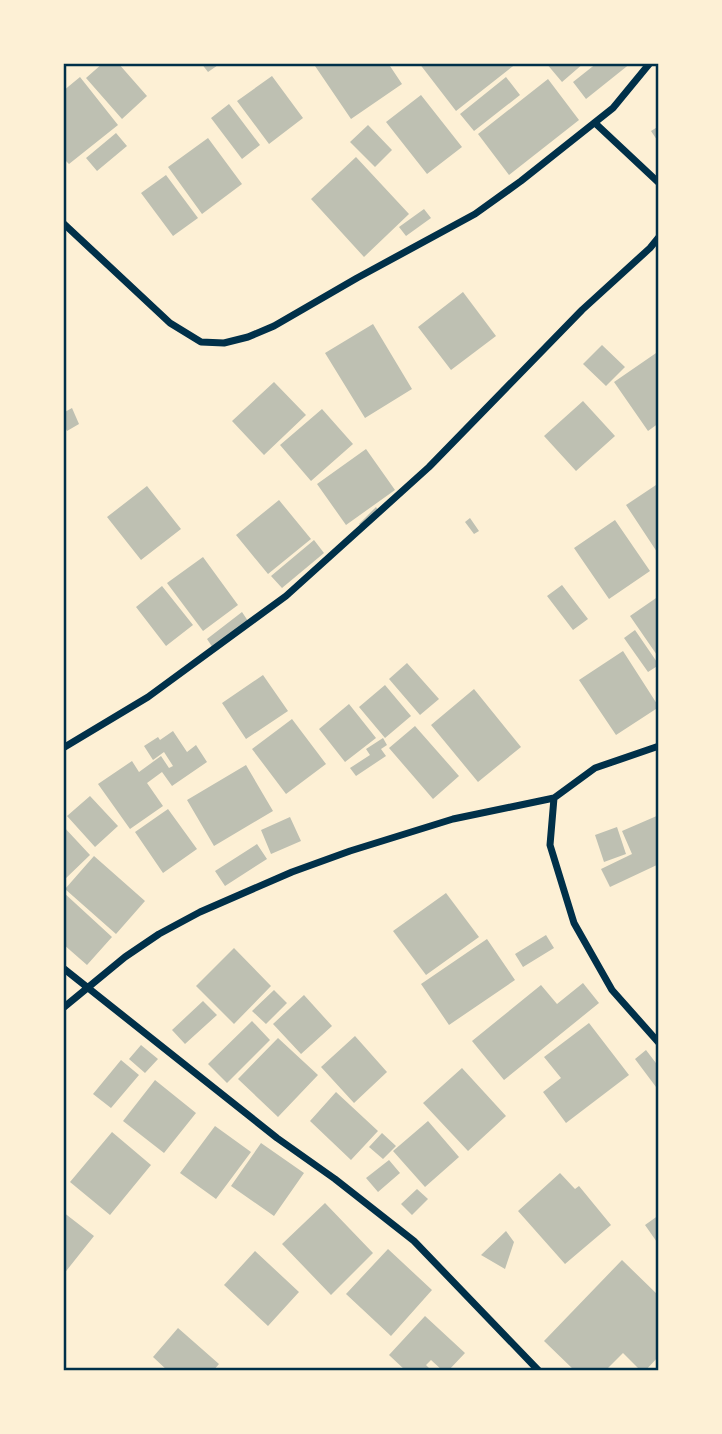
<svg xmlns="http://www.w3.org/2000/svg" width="722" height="1434" viewBox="0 0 722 1434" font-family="'PT Sans Narrow',sans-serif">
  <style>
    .building { fill: #bec0b2 }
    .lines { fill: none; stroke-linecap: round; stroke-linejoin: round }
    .minor { stroke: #003049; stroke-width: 7 }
    .neatline { fill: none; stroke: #003049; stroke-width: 2.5 }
  </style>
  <rect width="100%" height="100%" fill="#fdf0d5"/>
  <path class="building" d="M103 63H118L147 96 122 119 86 78Z
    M201 63H221L208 72Z
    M313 63H388L402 84 351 119Z
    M419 63H517L456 111Z
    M546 63H584L562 82Z
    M597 63H631L586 99 573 82Z
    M272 76 303 118 269 144 237 101Z
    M80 77 118 125 69 164 63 158V91Z
    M506 77 520 95 474 131 460 114Z
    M548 79 579 120 509 175 478 134Z
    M421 95 462 147 427 174 386 122Z
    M229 104 260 145 242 159 211 118Z
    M368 125 392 150 375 167 350 142Z
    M659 126V143L651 131Z
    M116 133 127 146 97 171 86 158Z
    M208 138 242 184 202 214 168 167Z
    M356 157 409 214 364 257 311 199Z
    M166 175 198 218 173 236 141 193Z
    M424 209 431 218 406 236 399 227Z
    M463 292 496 336 451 370 418 327Z
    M373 324 412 389 365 418 325 353Z
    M602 345 625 367 606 386 583 364Z
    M659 351V423L648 431 614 382Z
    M274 382 306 415 264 455 232 421Z
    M583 401 615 436 576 471 544 436Z
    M72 408 79 424 67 431 63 424V413Z
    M322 409 353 444 311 481 280 445Z
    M366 449 395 490 346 525 317 484Z
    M659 483V555L626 505Z
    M147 486 181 529 141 560 107 517Z
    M279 500 311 539 268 574 236 535Z
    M376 507 379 512 363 528 359 524Z
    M470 518 479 531 474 534 465 522Z
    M615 520 650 571 609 599 574 548Z
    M314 540 324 553 282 588 271 576Z
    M203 557 238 605 203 631 167 583Z
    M562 585 588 619 573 630 547 596Z
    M162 586 193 625 166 646 136 607Z
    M659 596V658L630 616Z
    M242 612 248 621 213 648 207 639Z
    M635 630 659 665 648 672 624 638Z
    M623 651 659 707 616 735 579 680Z
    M407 663 439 699 420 715 389 679Z
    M263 675 288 711 246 739 222 703Z
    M385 685 411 716 385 738 359 707Z
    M474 689 521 747 478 782 431 725Z
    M349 704 376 738 345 762 319 729Z
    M292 719 326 764 286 794 252 749Z
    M415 726 459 776 433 799 389 748Z
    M173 731 187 752 196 745 207 762 172 786 162 772 147 783 163 806 130 829 98 784 132 761 139 772 161 756 169 768 173 766 164 752 153 760 144 746 158 737 160 740Z
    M383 738 387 745 381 749 386 756 356 776 350 768 370 755 366 749Z
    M246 765 273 811 214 846 187 800Z
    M90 796 118 826 95 847 67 816Z
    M168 809 197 849 163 873 135 832Z
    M659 815V864L610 887 601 869 632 854 622 831Z
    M290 817 301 841 271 854 261 830Z
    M63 826 90 855 63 881Z
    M617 827 626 854 604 862 595 835Z
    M257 844 267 859 225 886 215 871Z
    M94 856 145 901 116 934 65 889Z
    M63 892 112 937 87 965 63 944Z
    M446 893 479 937 426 975 393 931Z
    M546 935 554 948 523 967 515 954Z
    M487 939 515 980 449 1025 421 984Z
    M234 948 271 986 234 1024 196 986Z
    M583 983 599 1003 504 1080 472 1041 541 985 557 1004Z
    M274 990 287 1003 266 1024 252 1011Z
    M304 995 332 1026 301 1054 273 1024Z
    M203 1001 217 1015 185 1044 172 1030Z
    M252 1021 270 1040 227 1083 208 1064Z
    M589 1023 629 1075 566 1123 543 1092 561 1078 544 1057Z
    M355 1036 387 1072 354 1103 321 1067Z
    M278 1038 318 1075 278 1117 238 1079Z
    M141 1045 158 1059 145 1073 129 1059Z
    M646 1050 659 1067V1091L635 1059Z
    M121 1060 139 1075 111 1108 93 1094Z
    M462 1068 506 1116 468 1151 423 1103Z
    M155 1080 196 1113 164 1153 123 1121Z
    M336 1092 378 1131 351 1160 310 1121Z
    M428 1121 459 1157 425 1187 393 1151Z
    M215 1126 251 1152 216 1199 180 1173Z
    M112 1132 151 1165 110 1215 70 1182Z
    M382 1133 396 1146 383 1159 369 1147Z
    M261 1143 304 1173 274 1216 231 1186Z
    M389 1160 400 1173 378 1192 366 1178Z
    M560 1173 575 1189 579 1186 611 1225 565 1264 518 1211Z
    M417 1189 428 1199 412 1215 401 1204Z
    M325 1203 373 1253 331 1295 282 1244Z
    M63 1212 94 1236 63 1275Z
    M659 1215V1245L645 1225Z
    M506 1231 514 1242 505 1269 481 1255Z
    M388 1249 432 1290 391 1336 346 1294Z
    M255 1251 299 1292 268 1326 224 1285Z
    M622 1260 659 1296V1356L645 1371H641L623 1353 605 1371H575L544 1341Z
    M425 1316 465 1353 448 1371H443L431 1360 426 1365 432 1371H406L389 1355Z
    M178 1328 219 1364 213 1371H168L153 1357Z"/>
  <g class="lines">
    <path class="minor" d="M595 123 659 183
      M63 223 170 323 201 342 224 343 248 337 274 326 357 278 475 214 521 181 613 108 650 63
      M63 748 148 697 286 596 429 467 582 310 650 248 659 237
      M554 798 550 845 574 923 612 990 659 1043
      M63 968 277 1138 335 1179 414 1241 539 1371
      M63 1008 125 957 159 934 200 912 292 872 350 851 453 819 554 798 595 768 659 746"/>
  </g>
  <rect width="722" height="1434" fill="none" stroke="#fdf0d5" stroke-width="130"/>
  <rect x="65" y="65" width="592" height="1304" class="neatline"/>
</svg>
